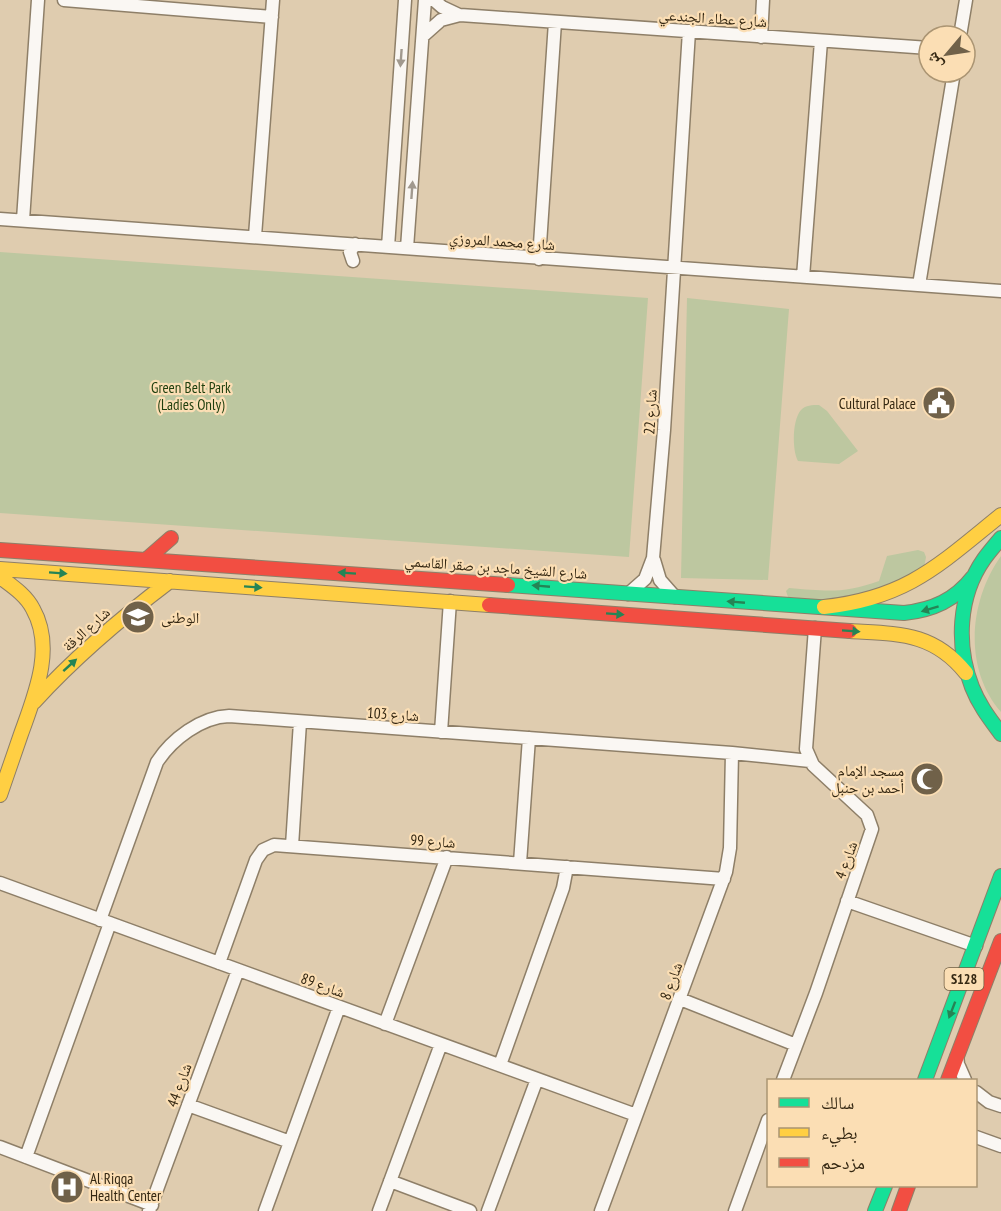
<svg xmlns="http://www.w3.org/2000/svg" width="1001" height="1211" viewBox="0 0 1001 1211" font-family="'PT Sans Narrow','Noto Naskh Arabic',sans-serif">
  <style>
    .green { fill: #bdc7a0 }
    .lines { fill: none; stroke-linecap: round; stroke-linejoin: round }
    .street-casing { stroke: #8e7f68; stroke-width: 15 }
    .fast-casing { stroke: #8e7f68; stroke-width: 16 }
    .slow-casing { stroke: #8e7f68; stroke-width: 16 }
    .jam-casing { stroke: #8e7f68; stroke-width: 16 }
    .street { stroke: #faf7f3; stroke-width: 12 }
    .fast { stroke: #16e098; stroke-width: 14 }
    .slow { stroke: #ffcf43; stroke-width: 14 }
    .jam { stroke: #f24e42; stroke-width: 14 }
    .oneway { fill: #a1998e }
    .oneway2 { fill: #258455 }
    .labels { text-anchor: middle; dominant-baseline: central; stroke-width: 4.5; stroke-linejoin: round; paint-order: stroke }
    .shield { fill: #fbdeb4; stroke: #705e43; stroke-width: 1.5 }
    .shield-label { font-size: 14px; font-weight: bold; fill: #342712 }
    .street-label { font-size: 15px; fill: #342712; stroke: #fbdeb4 }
    .park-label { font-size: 15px; fill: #1f3f0e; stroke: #fbdeb4 }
    .poi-label { font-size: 15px; fill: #342712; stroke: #fbdeb4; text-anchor: end }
  </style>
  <rect width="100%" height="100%" fill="#dfccaf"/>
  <path class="green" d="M0 252 648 298 629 557 0 513Z
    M687 298 789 309 768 580 681 578Z
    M819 405 827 411 858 451 839 464 798 461C792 451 792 420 801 410 806 405 812 405 819 405Z
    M918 550 924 552 926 557 924 568 885 589 830 601 788 597 786 591 789 588C826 591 843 594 879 581L887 556Z
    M1001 556V712C963 668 969 601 1001 556Z"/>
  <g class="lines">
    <g class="street-casing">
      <path id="street" d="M64 0 272 17
        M434 0 442 7 459 15
        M423 36 441 20 460 15 929 48
        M960 36 966 0
        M761 37 763 0
        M0 219 1001 291
        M23 220 38 0
        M255 236 273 0
        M388 247 405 0
        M407 248 425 0
        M539 259 555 22
        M353 261 350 252 355 244
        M803 277 821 41
        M919 285 954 72
        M654 560 660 580 675 597
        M628 594 645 579 653 558 664 430 689 31
        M441 732 450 601
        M292 846 300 722
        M520 863 529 738
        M0 883 636 1115
        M847 901 976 946
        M100 920 157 762C172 739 201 717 229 716L732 753 810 761
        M219 963 256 860 263 850 274 845 724 879
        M680 999 796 1045
        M385 1024 447 857
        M957 1056 958 1064 965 1080
        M500 1065 563 888 567 867
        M783 1080 816 993 872 829 867 815 813 765 806 749 815 628
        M976 1092 989 1102 1001 1106
        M188 1105 290 1142
        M976 1137 1001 1146
        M0 1147 152 1205
        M26 1157 110 923
        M390 1181 470 1211
        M149 1211 238 970
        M265 1211 339 1007
        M379 1211 441 1044
        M488 1211 537 1079
        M601 1211 726 872 730 848 732 753
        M735 1211 768 1120"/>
    </g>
    <g class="fast-casing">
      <path id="fast" d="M1001 538C995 545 989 552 984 559 958 596 956 646 972 687 979 705 990 719 1001 734
        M508 585 904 613C933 610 955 600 973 577
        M925 1080 1001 876
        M875 1211 885 1186"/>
    </g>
    <g class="slow-casing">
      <path id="slow" d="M0 569 489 605
        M0 577C12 586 26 595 33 609 55 648 35 695 21 734 14 754 7 775 0 795
        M824 607C907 598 939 565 1001 515
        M850 631C898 634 933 632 966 673
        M34 702C75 657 121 618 170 581"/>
    </g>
    <g class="jam-casing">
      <path id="jam" d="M0 550 508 585
        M147 559 171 538
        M489 605 850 631
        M948 1080 1001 941
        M899 1211 908 1186"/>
    </g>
    <use href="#street" class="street"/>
    <use href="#fast" class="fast"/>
    <use href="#slow" class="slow"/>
    <use href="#jam" class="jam"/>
  </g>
  <defs><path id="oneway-solid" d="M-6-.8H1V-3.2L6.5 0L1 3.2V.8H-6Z" transform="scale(1.5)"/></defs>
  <g class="oneway">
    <use href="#oneway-solid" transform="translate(401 58) rotate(94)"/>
    <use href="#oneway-solid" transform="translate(412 190) rotate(-86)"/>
  </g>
  <g class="oneway2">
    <use href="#oneway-solid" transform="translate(58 573) rotate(4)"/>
    <use href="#oneway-solid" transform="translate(347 573) rotate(-176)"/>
    <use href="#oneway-solid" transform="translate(541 586) rotate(-175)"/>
    <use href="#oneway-solid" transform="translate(253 587) rotate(4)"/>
    <use href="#oneway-solid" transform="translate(736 602) rotate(-175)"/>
    <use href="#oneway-solid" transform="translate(930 609) rotate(163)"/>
    <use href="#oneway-solid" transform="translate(615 614) rotate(4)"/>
    <use href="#oneway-solid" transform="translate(851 631) rotate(4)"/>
    <use href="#oneway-solid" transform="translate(70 665) rotate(-42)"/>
    <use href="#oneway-solid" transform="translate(952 1010) rotate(111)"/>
  </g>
  <defs>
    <g id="civic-disc" transform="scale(1.725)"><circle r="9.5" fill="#706149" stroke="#fbdeb4"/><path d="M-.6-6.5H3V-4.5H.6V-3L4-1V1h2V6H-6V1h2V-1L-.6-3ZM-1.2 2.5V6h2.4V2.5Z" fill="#fff"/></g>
    <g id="school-disc" transform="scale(1.725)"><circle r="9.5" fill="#706149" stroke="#fbdeb4"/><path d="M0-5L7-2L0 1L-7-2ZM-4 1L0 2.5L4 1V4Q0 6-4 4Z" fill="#fff"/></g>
    <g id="mosque-disc" transform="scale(1.725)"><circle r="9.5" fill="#706149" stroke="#fbdeb4"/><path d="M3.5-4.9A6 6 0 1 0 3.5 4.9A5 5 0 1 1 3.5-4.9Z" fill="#fff"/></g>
    <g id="hospital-disc" transform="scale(1.725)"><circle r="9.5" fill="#706149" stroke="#fbdeb4"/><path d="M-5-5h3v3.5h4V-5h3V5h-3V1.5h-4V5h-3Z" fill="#fff"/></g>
  </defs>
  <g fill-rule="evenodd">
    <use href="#civic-disc" x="939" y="403"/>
    <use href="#school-disc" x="138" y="617"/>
    <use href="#mosque-disc" x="927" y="779"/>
    <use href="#hospital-disc" x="67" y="1187"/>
  </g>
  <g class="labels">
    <rect class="shield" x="944.5" y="968" width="39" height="22" rx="4.5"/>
    <g class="shield-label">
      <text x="964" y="979">S128</text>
    </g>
    <g class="street-label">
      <text transform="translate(713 18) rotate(4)">شارع عطاء الجندعي</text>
      <text transform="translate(502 241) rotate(4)">شارع محمد المروزي</text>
      <text transform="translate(650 412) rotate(-87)">شارع 22</text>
      <text transform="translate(496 567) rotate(4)">شارع الشيخ ماجد بن صقر القاسمي</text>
      <text transform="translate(86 629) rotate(-42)">شارع الرقة</text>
      <text transform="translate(393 714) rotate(4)">شارع 103</text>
      <text transform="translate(433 841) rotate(4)">شارع 99</text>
      <text transform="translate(846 860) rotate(-70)">شارع 4</text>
      <text transform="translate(671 981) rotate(-70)">شارع 8</text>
      <text transform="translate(323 985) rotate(20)">شارع 89</text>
      <text transform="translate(179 1085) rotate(-70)">شارع 44</text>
    </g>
    <g class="park-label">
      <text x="191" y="387">Green Belt Park<tspan x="191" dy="17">(Ladies Only)</tspan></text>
    </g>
    <g class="poi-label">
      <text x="916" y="403">Cultural Palace</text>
      <text x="161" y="617" text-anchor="start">الوطنی</text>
      <text x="904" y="770">مسجد الإمام<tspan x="904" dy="17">أحمد بن حنبل</tspan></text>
      <text x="90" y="1178" text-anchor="start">Al Riqqa<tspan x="90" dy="17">Health Center</tspan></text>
    </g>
  </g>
  <rect x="767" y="1079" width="210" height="108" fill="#fbdeb4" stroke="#ab9573" stroke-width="1.5"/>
  <rect x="779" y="1098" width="30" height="9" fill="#16e098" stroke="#ab9573" stroke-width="1.5"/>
  <text x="821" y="1109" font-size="18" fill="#342712">سالك</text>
  <rect x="779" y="1128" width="30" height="9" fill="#ffcf43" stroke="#ab9573" stroke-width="1.5"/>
  <text x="821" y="1139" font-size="18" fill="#342712">بطيء</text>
  <rect x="779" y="1158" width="30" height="9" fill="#f24e42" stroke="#ab9573" stroke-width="1.5"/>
  <text x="821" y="1169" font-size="18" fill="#342712">مزدحم</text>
  <g transform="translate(947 54) rotate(241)"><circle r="28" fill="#fbdeb4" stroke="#ab9573" stroke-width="1.5"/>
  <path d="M0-4.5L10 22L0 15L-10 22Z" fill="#706149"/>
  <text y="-9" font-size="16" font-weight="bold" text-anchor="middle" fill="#342712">ش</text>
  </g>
</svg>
